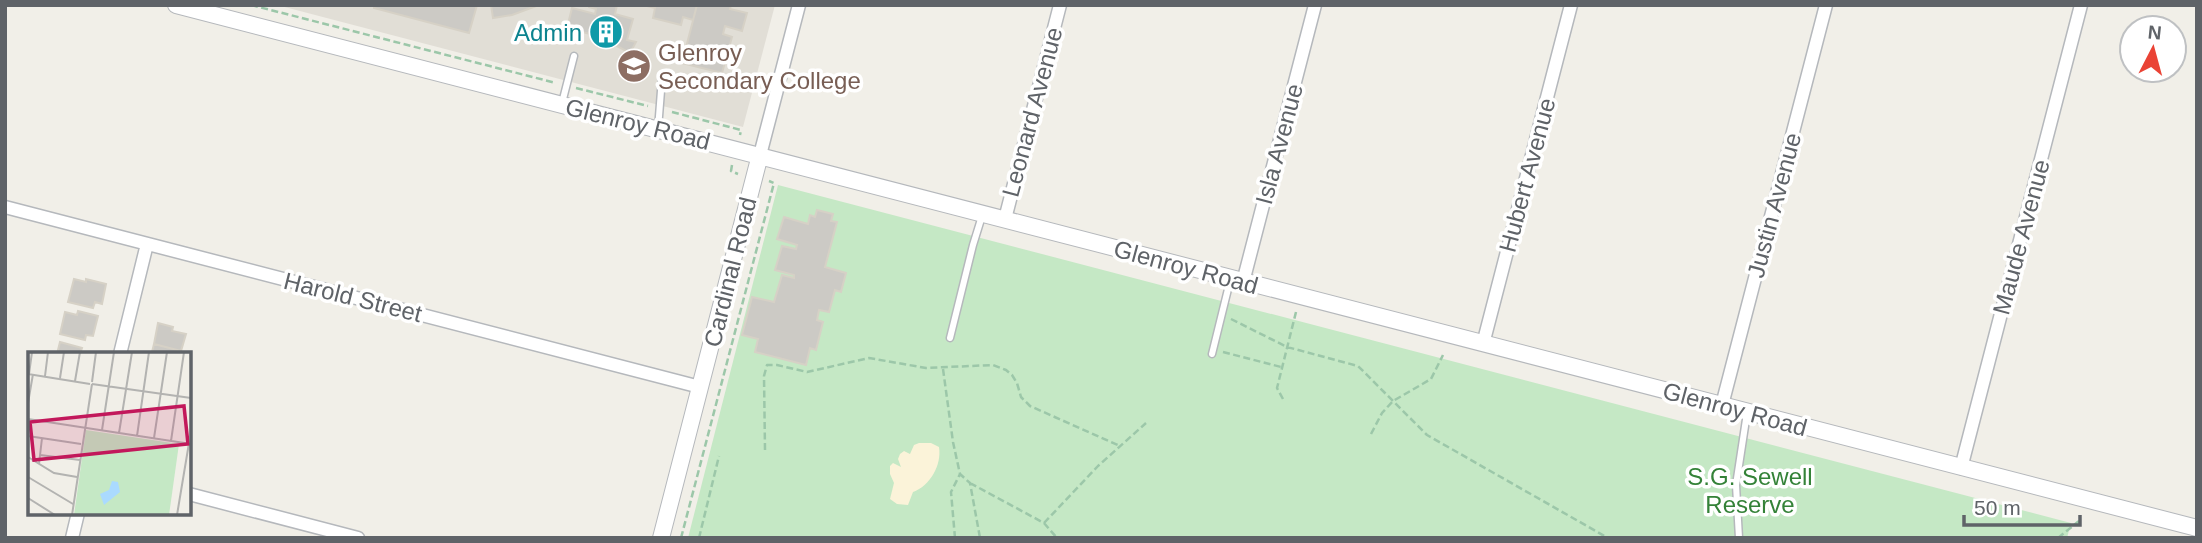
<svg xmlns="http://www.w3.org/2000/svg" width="2202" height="543" viewBox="0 0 2202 543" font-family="Arial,sans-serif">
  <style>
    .education { fill: #e1ded6 }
    .green { fill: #c5e8c5 }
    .sand { fill: #fbf3d9 }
    .building { fill: #cccac5; stroke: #d6d1c6; stroke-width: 2 }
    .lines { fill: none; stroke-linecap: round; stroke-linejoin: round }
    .service-casing { stroke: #b5b8bc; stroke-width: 9 }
    .minor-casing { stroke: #b5b8bc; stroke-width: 15 }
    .tertiary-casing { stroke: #b5b8bc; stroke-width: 18 }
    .path { stroke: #9cc7a9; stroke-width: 2.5; stroke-dasharray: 7 3.5; stroke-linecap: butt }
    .service { stroke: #fff; stroke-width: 6 }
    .minor { stroke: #fff; stroke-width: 12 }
    .tertiary { stroke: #fff; stroke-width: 16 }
    .labels { text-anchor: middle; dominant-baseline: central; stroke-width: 7; stroke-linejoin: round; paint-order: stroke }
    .culture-label { font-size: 24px; fill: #0d838f; stroke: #fff; text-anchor: end }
    .education-label { font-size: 24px; fill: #785e54; stroke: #fff; text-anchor: start }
    .street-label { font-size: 24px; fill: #5f6368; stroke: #fff }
    .park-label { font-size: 24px; fill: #348238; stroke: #fff }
    .inset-road { fill: none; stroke: #b3b3b1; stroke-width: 2 }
    .view { fill: #c2185b; fill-opacity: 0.15; stroke: #c2185b; stroke-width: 3.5 }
    .inset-edge { fill: none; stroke: #5f6368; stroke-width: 3.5 }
  </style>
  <rect width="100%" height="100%" fill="#f1efe8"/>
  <path class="education" d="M277 5H775L743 127Z"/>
  <path class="green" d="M778 185 2071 523 2067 538H688Z"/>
  <path class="sand" d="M919 443H931L939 447C942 465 930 486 913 492L908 505 897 504 890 499 894 483 890 474V466L893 463 901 467 898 459 900 454 904 451 910 454 914 445Z"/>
  <path class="building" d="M374 5H477L469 33 374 8Z
    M491 5H539L512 15 493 18Z
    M589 5H617L615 14 633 19 627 40 636 42 630 53 615 45 601 41 598 36 567 28 572 8 595 14 596 9 589 7Z
    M643 5H697L693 20 683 17 681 25 653 18 655 8Z
    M697 5H731L730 9 747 13 742 31 725 26 723 34 732 37 722 73 682 63Z
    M817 210 833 214 831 221 837 222 825 267 846 273 841 292 835 290 829 312 819 310 817 320 823 322 816 350 810 348 806 365 755 352 758 339 742 335 752 297 774 302 782 275 794 278V275L775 270 782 246 796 249 797 245 777 239 784 217 808 224 810 215 815 217Z
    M74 279 86 282V279L106 284 102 304 95 302 93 308 68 302Z
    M78 311 98 316 93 336 86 335 85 340 60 334 65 312 77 315Z
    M158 323 173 327 172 331 186 334 181 351 154 344Z
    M60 342 82 348 80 354H57Z
    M154 344 181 351V354L152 352Z"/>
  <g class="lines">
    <g class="service-casing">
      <path id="service" d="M562 103 574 56
        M658 129 662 78
        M950 338 973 245 982 216
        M1212 354 1230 281
        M1739 538 1736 485 1747 413"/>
    </g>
    <g class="minor-casing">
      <path id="minor" d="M760 155 799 5
        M5 207 700 387
        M1005 219 1060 5
        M1243 282 1315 5
        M1483 344 1571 5
        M120 354 147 244
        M1722 405 1826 5
        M1961 468 2081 5
        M189 494 358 538
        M72 538 78 513"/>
    </g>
    <g class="tertiary-casing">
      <path id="tertiary" d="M176 5 2197 528
        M661 538 760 155"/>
    </g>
    <path class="path" d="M251 5 556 83
      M576 88 648 106
      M672 112 741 130 740 135
      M732 165 731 171 738 174
      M1231 319 1287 347 1358 366 1427 435 1608 538
      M1223 352 1281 367
      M943 369 953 442 960 474 970 483 980 538
      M1283 399 1277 388 1296 312
      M1371 434 1382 413 1393 401 1431 379 1443 355
      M765 450 764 376 767 365H777L807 372 869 358 926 368 993 365 1006 370 1012 375 1017 383 1021 397 1030 406 1120 446
      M970 483 1044 523 1057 538
      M1044 523 1098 466 1146 423
      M681 538 774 183 769 181
      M699 538 719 456
      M955 538 951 492 960 474
      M2058 538 2079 521"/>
    <use href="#service" class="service"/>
    <use href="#minor" class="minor"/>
    <use href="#tertiary" class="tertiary"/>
  </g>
  <defs>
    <g id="building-disc" transform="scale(1.75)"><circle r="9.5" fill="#0f9aa8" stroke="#fff"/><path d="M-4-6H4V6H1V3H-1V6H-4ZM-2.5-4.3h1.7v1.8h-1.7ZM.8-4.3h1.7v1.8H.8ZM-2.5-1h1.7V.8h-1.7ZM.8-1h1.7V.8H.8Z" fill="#fff"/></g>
    <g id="school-disc" transform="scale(1.75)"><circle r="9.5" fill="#8d6e63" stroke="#fff"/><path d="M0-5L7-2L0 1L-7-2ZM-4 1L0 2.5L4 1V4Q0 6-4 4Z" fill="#fff"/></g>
  </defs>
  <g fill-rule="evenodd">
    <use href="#building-disc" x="606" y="32"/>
    <use href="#school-disc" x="634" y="66"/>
  </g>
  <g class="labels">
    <g class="culture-label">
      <text x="582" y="32">Admin</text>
    </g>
    <g class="education-label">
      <text x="658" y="52">Glenroy<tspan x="658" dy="28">Secondary College</tspan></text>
    </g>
    <g class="street-label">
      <text transform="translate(1032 112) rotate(-75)">Leonard Avenue</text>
      <text transform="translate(638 124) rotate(14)">Glenroy Road</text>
      <text transform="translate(1279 144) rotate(-75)">Isla Avenue</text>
      <text transform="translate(1527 175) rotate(-75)">Hubert Avenue</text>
      <text transform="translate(1774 205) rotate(-75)">Justin Avenue</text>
      <text transform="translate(2021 237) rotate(-75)">Maude Avenue</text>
      <text transform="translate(1186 267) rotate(15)">Glenroy Road</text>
      <text transform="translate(730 272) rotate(-76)">Cardinal Road</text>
      <text transform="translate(353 297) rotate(14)">Harold Street</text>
      <text transform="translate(1735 409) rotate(15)">Glenroy Road</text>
    </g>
    <g class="park-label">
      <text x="1750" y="476">S.G. Sewell<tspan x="1750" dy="28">Reserve</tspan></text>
    </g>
  </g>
  <g transform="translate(28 352)">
    <rect width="163" height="163" fill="#f1efe8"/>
    <path d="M58 78 151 92 141 163H46Z" fill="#c5e8c5"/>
    <path d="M84 129 90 130 92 140 76 153 72 142 81 138Z" fill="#aadaff"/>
    <path class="inset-road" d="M0 22 62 32M1 22 4 0M17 24 20 0M32 26 36 0M47 29 52 0M64 30 68 0M64 32 163 46M0 51 5 22M0 67 163 92M74 78 86 0M91 81 104 0M0 84 53 92M109 84 121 0M126 86 139 0M143 89 156 0M12 103 52 108M0 105 26 121 49 125M11 112 14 86M0 125 45 152M0 146 27 163M44 163 64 32M149 163 161 91"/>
    <path class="view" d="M156 54 160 92 6 108 2 70Z"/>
    <rect width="163" height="163" class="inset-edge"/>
  </g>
  <rect width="2202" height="543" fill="none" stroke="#5f6368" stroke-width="14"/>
  <g transform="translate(2153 49) rotate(6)"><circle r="33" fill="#ffffff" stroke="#bfc1c3" stroke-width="2"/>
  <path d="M0-5L12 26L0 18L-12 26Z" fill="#ea4335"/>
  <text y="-10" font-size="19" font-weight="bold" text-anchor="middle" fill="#5f6368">N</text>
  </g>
  <path d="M1964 515v10h116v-10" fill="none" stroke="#5f6368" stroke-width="3.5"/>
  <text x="1974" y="515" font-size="21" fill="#5f6368" stroke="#ffffff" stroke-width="5" paint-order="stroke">50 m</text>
</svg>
